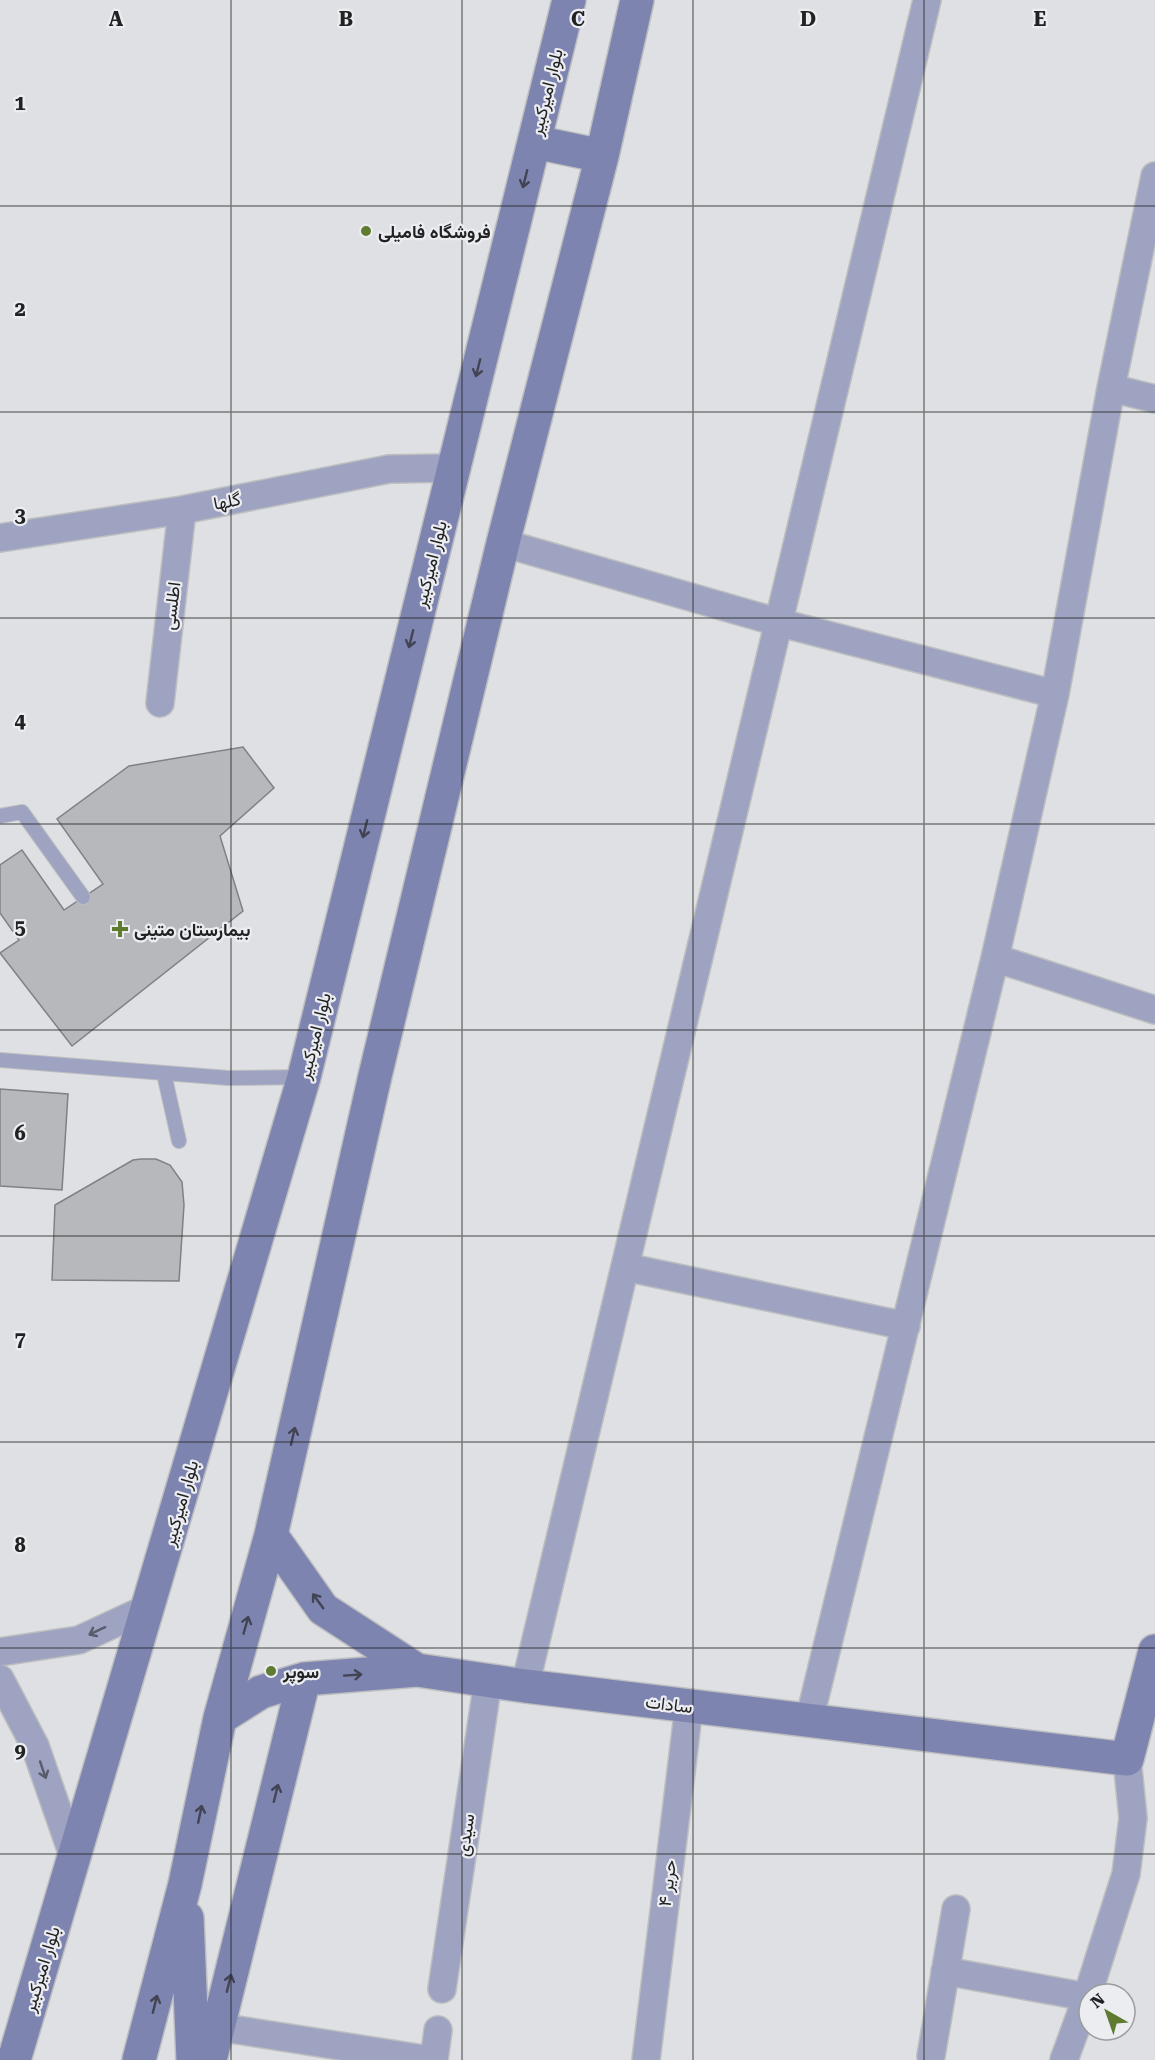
<svg xmlns="http://www.w3.org/2000/svg" width="1155" height="2060" viewBox="0 0 1155 2060" font-family="'Roboto Serif',Vazirmatn,serif">
  <style>
    .building { fill: #b7b8bb; stroke: #808184; stroke-width: 1.5 }
    .lines { fill: none; stroke-linecap: round; stroke-linejoin: round }
    .lane-casing { stroke: #bdbec0; stroke-width: 16 }
    .street-casing { stroke: #bdbec0; stroke-width: 30 }
    .secondary-casing { stroke: #bdbec0; stroke-width: 36 }
    .lane { stroke: #9ea3c1; stroke-width: 14 }
    .street { stroke: #9ea3c1; stroke-width: 27 }
    .secondary { stroke: #7e84b0; stroke-width: 33 }
    .oneway { stroke: #424454 }
    .oneway2 { stroke: #595c6a }
    .grid { fill: none; stroke: #212223; stroke-width: 1.5; stroke-opacity: 0.55 }
    .poi-dot { fill: #5e7b30; stroke: #ecedf1; stroke-width: 2 }
    .labels { text-anchor: middle; dominant-baseline: central; stroke-width: 4.5; stroke-linejoin: round; paint-order: stroke }
    .street-label { font-size: 18px; fill: #212223; stroke: #ecedf1 }
    .poi-label { font-size: 18px; font-weight: bold; fill: #212223; stroke: #ecedf1; text-anchor: start }
    .grid-label { font-size: 20px; text-anchor: middle; font-weight: bold; fill: #212223; stroke: #ecedf1; stroke-width: 4.5; stroke-linejoin: round; paint-order: stroke }
  </style>
  <rect width="100%" height="100%" fill="#dfe0e3"/>
  <path class="building" d="M243 747 274 788 220 836 243 911 72 1046 0 953 19 940 0 913V865L22 850 64 910 103 884 57 819 129 766Z
    M0 1089 68 1094 62 1190 0 1186Z
    M141 1159H156L170 1165 182 1182 184 1205 179 1281 52 1280 55 1205 133 1160Z"/>
  <g class="lines">
    <g class="lane-casing">
      <path id="lane" d="M0 816 22 812 83 897
        M0 1060 228 1078 304 1077
        M164 1074 179 1141"/>
    </g>
    <g class="street-casing">
      <path id="street" d="M1111 388 1155 399
        M0 538 182 510 389 469 453 468
        M503 543 777 622 1055 694
        M160 703 182 510
        M995 958 1155 1010
        M625 1267 906 1326
        M0 1652 79 1640 150 1607
        M0 1679 35 1746 74 1858
        M525 1686 927 0
        M809 1721 995 958 1055 694 1111 388 1155 176
        M945 1971 1087 1997
        M442 1989 488 1681
        M218 2027 430 2060
        M931 2056 956 1909
        M434 2060 438 2030
        M646 2060 689 1706
        M1064 2060 1087 1997 1126 1874 1133 1818 1127 1759"/>
    </g>
    <g class="secondary-casing">
      <path id="secondary" d="M535 142 602 156
        M271 1535 323 1609 417 1670
        M220 1718 261 1692 304 1679 417 1670 525 1686 1127 1759 1155 1651
        M187 1918 193 2060
        M14 2060 304 1077 569 0
        M139 2060 185 1884 220 1718 271 1535 375 1076 503 543 602 156 637 0
        M210 2060 304 1679"/>
    </g>
    <use href="#lane" class="lane"/>
    <use href="#street" class="street"/>
    <use href="#secondary" class="secondary"/>
  </g>
  <defs><path id="oneway-shaft" d="M-6 0H5M1.5-3L5.5 0L1.5 3" fill="none" stroke-width="1.6" stroke-linecap="round" stroke-linejoin="round" transform="scale(1.5)"/></defs>
  <g class="oneway">
    <use href="#oneway-shaft" transform="translate(525 179) rotate(104)"/>
    <use href="#oneway-shaft" transform="translate(478 368) rotate(104)"/>
    <use href="#oneway-shaft" transform="translate(411 639) rotate(104)"/>
    <use href="#oneway-shaft" transform="translate(365 829) rotate(104)"/>
    <use href="#oneway-shaft" transform="translate(293 1436) rotate(-77)"/>
    <use href="#oneway-shaft" transform="translate(318 1601) rotate(-126)"/>
    <use href="#oneway-shaft" transform="translate(246 1625) rotate(-74)"/>
    <use href="#oneway-shaft" transform="translate(353 1675) rotate(-4)"/>
    <use href="#oneway-shaft" transform="translate(276 1793) rotate(-76)"/>
    <use href="#oneway-shaft" transform="translate(200 1814) rotate(-78)"/>
    <use href="#oneway-shaft" transform="translate(229 1983) rotate(-76)"/>
    <use href="#oneway-shaft" transform="translate(155 2004) rotate(-76)"/>
  </g>
  <g class="oneway2">
    <use href="#oneway-shaft" transform="translate(97 1631) rotate(155)"/>
    <use href="#oneway-shaft" transform="translate(43 1770) rotate(71)"/>
  </g>
  <path class="grid" d="M231 0V2060M462 0V2060M693 0V2060M924 0V2060M0 206H1155M0 412H1155M0 618H1155M0 824H1155M0 1030H1155M0 1236H1155M0 1442H1155M0 1648H1155M0 1854H1155"/>
  <g class="poi-dot">
    <circle cx="366" cy="231" r="6"/>
    <path d="M117 920h6v6h6v6h-6v6h-6v-6h-6v-6h6z"/>
    <circle cx="271" cy="1671" r="6"/>
  </g>
  <g class="labels">
    <g class="street-label">
      <text transform="translate(546 92) rotate(-76)">بلوار امیرکبیر</text>
      <text transform="translate(227 501) rotate(-11)">گلها</text>
      <text transform="translate(430 564) rotate(-76)">بلوار امیرکبیر</text>
      <text transform="translate(171 606) rotate(-83)">اطلسی</text>
      <text transform="translate(314 1036) rotate(-76)">بلوار امیرکبیر</text>
      <text transform="translate(180 1503) rotate(-74)">بلوار امیرکبیر</text>
      <text transform="translate(669 1704) rotate(7)">سادات</text>
      <text transform="translate(465 1835) rotate(-82)">سیدی</text>
      <text transform="translate(667 1883) rotate(-83)">حریر ۴</text>
      <text transform="translate(41 1969) rotate(-73)">بلوار امیرکبیر</text>
    </g>
    <g class="poi-label">
      <text x="378" y="231">فروشگاه فامیلی</text>
      <text x="134" y="929">بیمارستان متینی</text>
      <text x="283" y="1671">سوپر</text>
    </g>
  </g>
  <g class="grid-label">
    <text x="116" y="26">A</text>
    <text x="346" y="26">B</text>
    <text x="578" y="26">C</text>
    <text x="808" y="26">D</text>
    <text x="1040" y="26">E</text>
    <text x="20" y="110">1</text>
    <text x="20" y="316">2</text>
    <text x="20" y="522">3</text>
    <text x="20" y="728">4</text>
    <text x="20" y="934">5</text>
    <text x="20" y="1140">6</text>
    <text x="20" y="1346">7</text>
    <text x="20" y="1552">8</text>
    <text x="20" y="1758">9</text>
  </g>
  <g transform="translate(1107 2012) rotate(320)"><circle r="28" fill="#ecedf1" stroke="#9b9c9f" stroke-width="1.5"/>
  <path d="M0-4.5L10 22L0 15L-10 22Z" fill="#5e7b30"/>
  <text y="-9" font-size="16" font-weight="bold" text-anchor="middle" fill="#212223">N</text>
  </g>
</svg>
